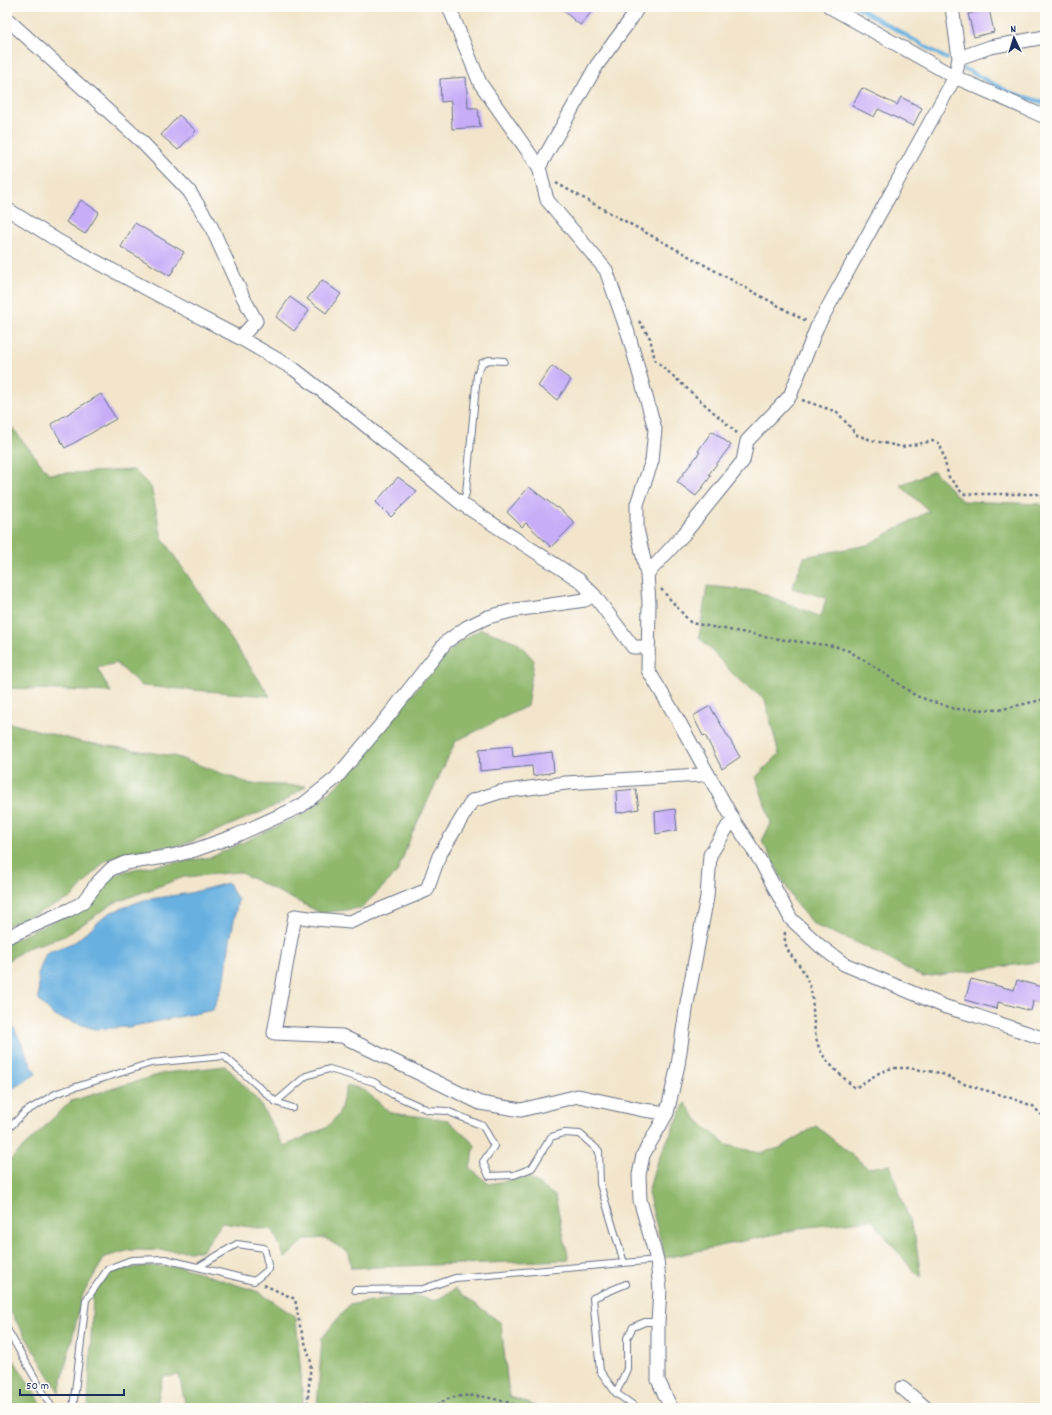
<svg xmlns="http://www.w3.org/2000/svg" width="1052" height="1415" viewBox="0 0 1052 1415" font-family="Dekko,sans-serif">
  <style>
    .forest { fill: #90b86d; stroke: #567466 }
    .water { fill: #68b0e0; stroke: #42709f }
    .lines { fill: none; stroke-linecap: round; stroke-linejoin: round }
    .stream { stroke: #68b0e0; stroke-width: 4 }
    .building { fill: #c7adf8 }
    .lane-casing { stroke: #666f84; stroke-width: 8 }
    .street-casing { stroke: #666f84; stroke-width: 15 }
    .path { stroke: #666f84; stroke-width: 2.5; stroke-dasharray: 3 3; stroke-linecap: butt }
    .lane { stroke: #fff; stroke-width: 6 }
    .street { stroke: #fff; stroke-width: 13 }
  </style>
  <rect width="100%" height="100%" fill="#fdfcf7"/>
  <filter id="ink" filterUnits="userSpaceOnUse"><feTurbulence type="fractalNoise" baseFrequency=".025" numOctaves="2"/><feDisplacementMap in="SourceGraphic" scale="8" xChannelSelector="R" yChannelSelector="G"/><feConvolveMatrix kernelMatrix="1 2 1 2 8 2 1 2 1" color-interpolation-filters="sRGB"/></filter>
  <filter id="wash" filterUnits="userSpaceOnUse"><feTurbulence type="fractalNoise" baseFrequency=".012" numOctaves="4" result="noise"/><feDisplacementMap in="SourceGraphic" scale="16" xChannelSelector="R" yChannelSelector="G"/><feGaussianBlur stdDeviation="0.9" result="paint"/><feColorMatrix in="noise" values="0 0 0 0 0 0 0 0 0 0 0 0 0 0 0 0 0 1.4 0 .05"/><feComposite in="paint" operator="in"/></filter>
  <g filter="url(#wash)">
    <rect width="100%" height="100%" fill="#f2e5cb"/>
    <path class="forest" d="M7 421 49 474 134 470 151 487 162 538 270 696 142 686 116 663 97 668 111 692 7 688Z
      M934 471 962 501 1041 504 1045 509V961L923 977 860 944 814 925 795 903 762 841 771 823 756 777 779 754 765 700 735 676 699 637 707 586 756 591 821 617 826 598 792 588 804 557 867 545 929 511 900 485Z
      M481 629 517 642 534 660 527 706 456 741 411 836 397 873 361 908 321 913 239 872 184 877 114 903 65 936 27 948 7 961V943L86 906 105 885 117 874 134 869 212 857 305 813 339 784 436 665 458 643Z
      M7 723H10L82 742 174 756 251 784 306 786 280 804 183 845 135 851 105 861 71 898 7 926Z
      M226 1066 259 1102 284 1146 326 1128 339 1114 347 1085 363 1089 391 1113 448 1120 475 1145 470 1168 489 1184 528 1177 555 1196 569 1260 351 1268 349 1253 325 1238 306 1239 285 1258 273 1230 222 1223 202 1251 130 1250 105 1257 83 1294 59 1392 7 1306V1163L71 1101 165 1073Z
      M685 1103 698 1121 727 1145 759 1153 780 1148 816 1126 868 1168 890 1165 915 1237 921 1277 911 1268 872 1220 808 1227 665 1258 648 1193 656 1164Z
      M145 1266 182 1267 259 1292 296 1317 303 1401 301 1408H186L179 1375 163 1377 156 1408H88L93 1294 111 1272Z
      M455 1289 501 1323 509 1396 540 1408H317L322 1338 349 1305 410 1294 435 1301Z
      M7 1349 44 1408H7Z"/>
    <path class="water" d="M228 883 238 900 230 940 225 979 213 1010 129 1027 95 1029 54 1016 39 1001 38 974 46 953 75 942 109 913 144 900 190 893Z
      M7 1013 36 1074 7 1092Z"/>
    <g class="lines">
      <path class="stream" d="M857 7 947 59
        M965 69 1009 92 1045 103"/>
    </g>
    <g id="blocks">
      <path class="building" d="M559 7H596L580 25Z
        M989 9 994 32 974 37 968 14Z
        M466 77 468 108H478L480 127 452 129 451 101 441 102 440 79Z
        M862 88 897 105 901 97 922 108 913 126 878 109 874 117 852 106Z
        M179 115 196 131 178 150 161 135Z
        M81 200 99 212 85 234 66 222Z
        M135 223 184 252 170 276 121 247Z
        M322 280 341 294 326 313 307 299Z
        M290 297 309 311 294 331 276 317Z
        M552 366 571 380 557 400 538 386Z
        M101 394 116 419 65 448 51 424Z
        M712 431 731 445 709 474 711 476 696 496 677 482 700 452 698 451Z
        M398 477 417 491 391 517 376 502Z
        M529 487 557 508 558 507 575 523 551 547 526 523 522 527 507 512Z
        M710 706 740 757 722 769 705 735 703 736 693 716Z
        M512 746 513 757 552 752 554 772 533 776 532 766 480 771 479 749Z
        M636 789 639 809 617 813 616 791Z
        M675 809 677 830 656 834 655 812Z
        M971 979 1014 990 1017 980 1045 988V1004L1033 1001 1031 1011 998 1002 997 1009 965 1000Z"/>
    </g>
  </g>
  <g filter="url(#ink)">
    <use href="#blocks" fill-opacity="0" stroke="#666f84" stroke-width="1"/>
    <g class="lines">
      <g class="lane-casing">
        <path id="lane" d="M462 504 466 493 477 375 482 363 489 360 504 361
          M293 1108 276 1102 306 1076 329 1069 374 1082 392 1094 428 1110 447 1111 483 1126 494 1146 483 1162 489 1176 514 1175 532 1168 551 1137 564 1133 580 1134 599 1151 600 1184 624 1263
          M7 1130 25 1112 57 1093 151 1063 224 1056 276 1102
          M626 1284 593 1298 600 1371 616 1393 637 1408
          M355 1290 423 1289 455 1278 657 1260
          M7 1329 52 1408
          M616 1393 627 1369V1338L633 1327 645 1322H658
          M73 1408 86 1300 108 1269 131 1260 165 1259 254 1281 269 1269 264 1248 237 1244 198 1267"/>
      </g>
      <g class="street-casing">
        <path id="street" d="M449 7 480 83 539 167 547 200 606 270 628 333 655 429 652 461 637 504V529L647 574 649 603 648 670 678 720 734 821 761 862 791 919 820 946 844 964 946 1007 977 1016 1045 1039
          M830 7 955 77 1045 117
          M7 19 141 141 189 191 210 224 243 297 256 321 240 338
          M959 58 990 47 1045 37
          M539 167 597 65 631 19 638 7
          M7 209 60 242 177 305 240 338 294 369 354 416 462 504 579 580 594 595 633 647H648
          M647 574 684 534 743 461 747 441 790 396 817 327 955 77 959 58 952 7
          M7 937 69 910 82 903 99 881 111 869 125 863 172 856 195 850 237 835 301 806 336 778 390 714 446 642 467 627 488 617 515 610 585 600 594 595
          M667 1113 643 1110 578 1096 521 1110 480 1103 342 1036 274 1033 295 916 316 919 350 922 427 890 439 856 472 801 500 792 566 783 700 775 707 772
          M902 1388 926 1408
          M671 1408 658 1380V1322L660 1290 657 1260 640 1200 639 1175 643 1155 667 1113 678 1065 687 1003 707 897 710 855 728 826 734 821"/>
      </g>
      <path class="path" d="M556 183 806 321
        M639 321 650 338 655 360 737 433
        M802 400 837 412 857 435 871 440 902 447 933 441 940 444 949 477 963 494H1038L1045 498
        M661 589 691 623 785 640 834 646 849 651 875 667 916 696 955 709 999 710 1045 699
        M785 932C783 955 797 957 805 975 808 981 812 991 812 998 814 1015 813 1034 820 1050 828 1065 843 1077 855 1088L879 1073 892 1068H909L940 1073 964 1084 1008 1097 1033 1106 1045 1119
        M264 1285 295 1299 300 1326 311 1362 307 1408
        M431 1408C437 1405 444 1400 451 1398 476 1391 502 1401 526 1408"/>
      <use href="#lane" class="lane"/>
      <use href="#street" class="street"/>
    </g>
  </g>
  <rect width="1052" height="1415" fill="none" stroke="#fdfcf7" stroke-width="24"/>
  <g transform="translate(1014 38) rotate(356)" stroke="#fdfcf7" stroke-width="3" paint-order="stroke">
  <path d="M0-3L7 15L0 10L-7 15Z" fill="#1b2f5e"/>
  <text y="-6" font-size="11" font-weight="bold" text-anchor="middle" fill="#1b2f5e">N</text>
  </g>
  <path d="M20 1389v6h104v-6" fill="none" stroke="#1b2f5e" stroke-width="2"/>
  <text x="26" y="1389" font-size="12" fill="#1b2f5e" stroke="#fdfcf7" stroke-width="3" paint-order="stroke">50 m</text>
</svg>
